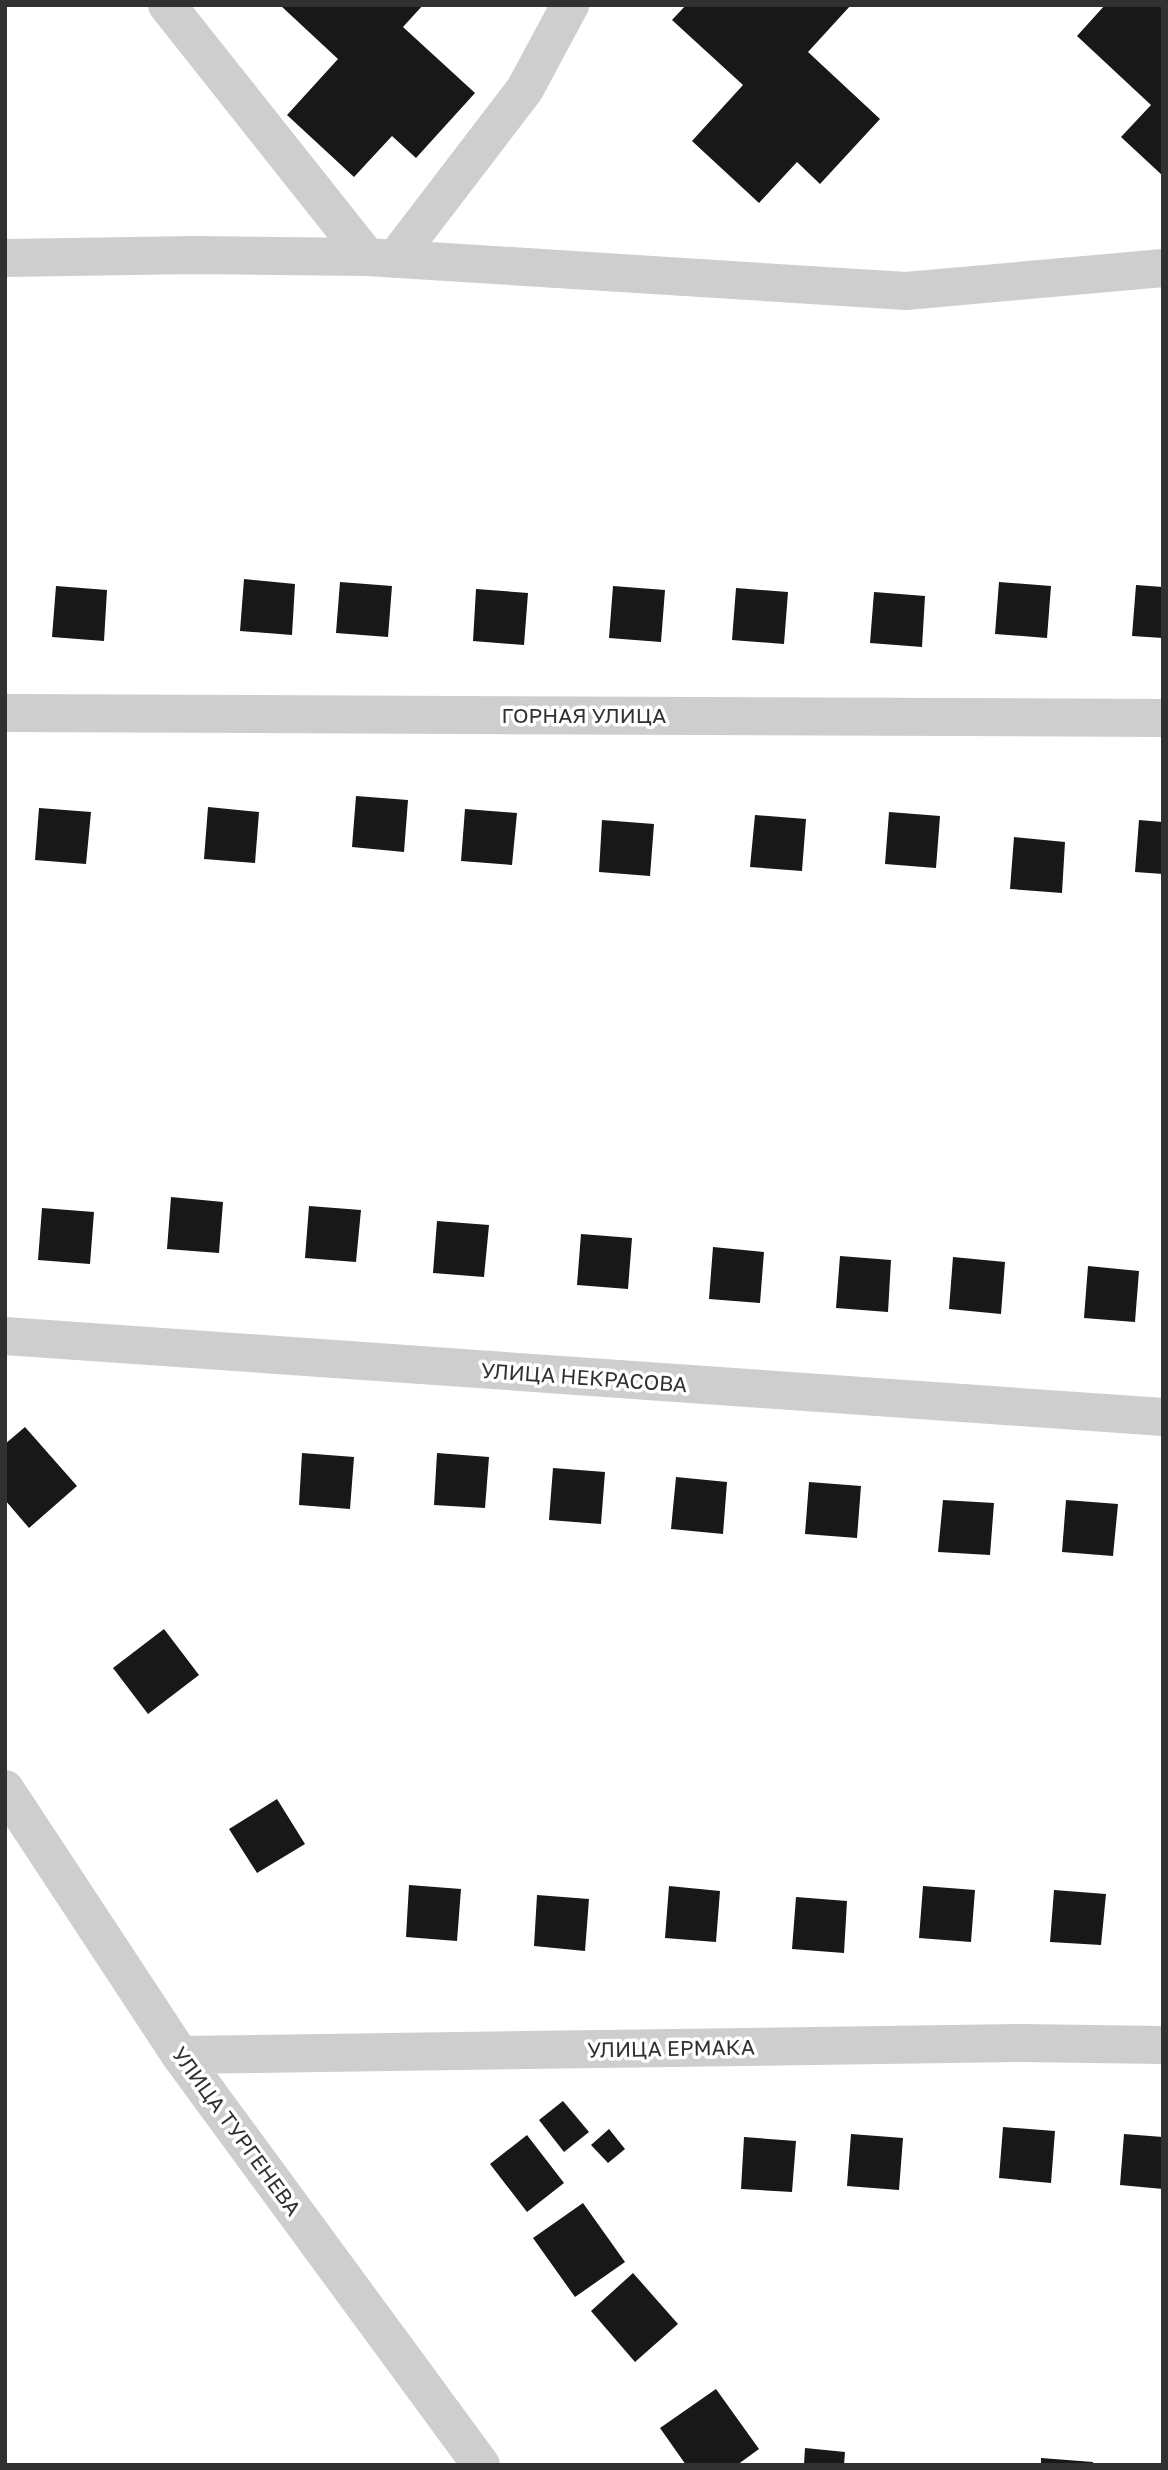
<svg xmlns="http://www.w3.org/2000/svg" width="1168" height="2470" viewBox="0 0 1168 2470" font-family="'Golos Text',sans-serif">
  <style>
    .building { fill: #181818 }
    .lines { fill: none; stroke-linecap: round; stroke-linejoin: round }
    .minor { stroke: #cecece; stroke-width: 38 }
    .labels { text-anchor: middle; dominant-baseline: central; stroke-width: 7; stroke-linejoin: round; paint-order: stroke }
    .street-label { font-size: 21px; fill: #313131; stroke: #fff }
  </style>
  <rect width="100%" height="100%" fill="#fff"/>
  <path class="building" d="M280 5H423L403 27 475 93 416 158 392 136 354 177 287 115 338 59Z
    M686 5H851L808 52 880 119 820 184 797 162 759 203 692 141 743 85 672 20Z
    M1105 5H1163V176L1121 137 1151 105 1077 36Z
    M244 579 295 584 292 635 240 631Z
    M340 582 392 586 388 637 336 633Z
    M999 582 1051 586 1047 638 995 634Z
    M1136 585 1163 587V638L1132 636Z
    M56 586 107 590 104 641 52 637Z
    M613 586 665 590 661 642 609 638Z
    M736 588 788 592 784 644 732 640Z
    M476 589 528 593 524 645 473 641Z
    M874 592 925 596 922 647 870 643Z
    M356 796 408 800 404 852 352 847Z
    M208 807 259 812 255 863 204 859Z
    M39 808 91 812 86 864 35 860Z
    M465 809 517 813 512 865 461 861Z
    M889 812 940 816 936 868 885 864Z
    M755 815 806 819 802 871 750 867Z
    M602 820 654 824 650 876 599 872Z
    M1139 820 1163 822V874L1135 872Z
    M1014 837 1065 842 1062 893 1010 889Z
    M171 1197 223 1202 219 1253 167 1249Z
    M309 1206 361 1210 356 1262 305 1258Z
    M42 1208 94 1212 90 1264 38 1260Z
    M437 1221 489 1225 484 1277 433 1273Z
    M581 1234 632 1238 628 1289 577 1285Z
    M713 1247 764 1252 760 1303 709 1299Z
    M840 1256 891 1260 888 1312 836 1308Z
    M953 1257 1005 1262 1001 1314 949 1309Z
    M1088 1266 1139 1271 1135 1322 1084 1318Z
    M25 1427 77 1486 29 1528 5 1500V1444Z
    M302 1453 354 1457 350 1509 299 1505Z
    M437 1453 489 1457 485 1508 434 1505Z
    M553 1468 605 1472 601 1524 549 1520Z
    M676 1477 727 1482 723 1534 671 1529Z
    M809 1482 861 1486 857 1538 805 1534Z
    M943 1500 994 1503 990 1555 938 1552Z
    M1066 1500 1118 1504 1113 1556 1062 1552Z
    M164 1629 199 1675 148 1714 113 1668Z
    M277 1799 305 1844 257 1873 229 1829Z
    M409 1885 461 1889 457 1941 406 1937Z
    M669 1886 720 1891 716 1942 665 1938Z
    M923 1886 975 1890 971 1942 919 1938Z
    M1054 1890 1106 1894 1101 1945 1050 1942Z
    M537 1895 589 1899 585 1951 534 1946Z
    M796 1897 847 1901 844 1953 792 1949Z
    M563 2101 589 2132 564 2152 539 2120Z
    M1003 2127 1055 2131 1051 2183 999 2178Z
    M609 2129 625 2149 608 2163 591 2145Z
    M851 2134 903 2138 899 2190 847 2186Z
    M1124 2134 1163 2137V2189L1120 2185Z
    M527 2135 564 2183 527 2212 490 2164Z
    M744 2137 796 2141 792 2192 741 2189Z
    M583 2203 625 2262 575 2297 533 2238Z
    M633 2273 678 2324 635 2362 591 2311Z
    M716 2389 759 2449 737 2465H686L660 2428Z
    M805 2448 845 2452 844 2465H804Z
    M1041 2458 1093 2462V2465H1041Z"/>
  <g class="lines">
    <path class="minor" d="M167 5 367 257
      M5 258 195 255 367 257 906 291 1163 268
      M395 259 525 89 570 5
      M5 713 1163 718
      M5 1336 1163 1417
      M5 1789 180 2055 481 2465
      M180 2055 1021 2043 1163 2045"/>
  </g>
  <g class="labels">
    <g class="street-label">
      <text x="584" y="715">ГОРНАЯ УЛИЦА</text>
      <text transform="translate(584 1377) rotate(4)">УЛИЦА НЕКРАСОВА</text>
      <text transform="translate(671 2048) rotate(-1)">УЛИЦА ЕРМАКА</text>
      <text transform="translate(237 2131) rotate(54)">УЛИЦА ТУРГЕНЕВА</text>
    </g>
  </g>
  <rect width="1168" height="2470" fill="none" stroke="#313131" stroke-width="14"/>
</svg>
